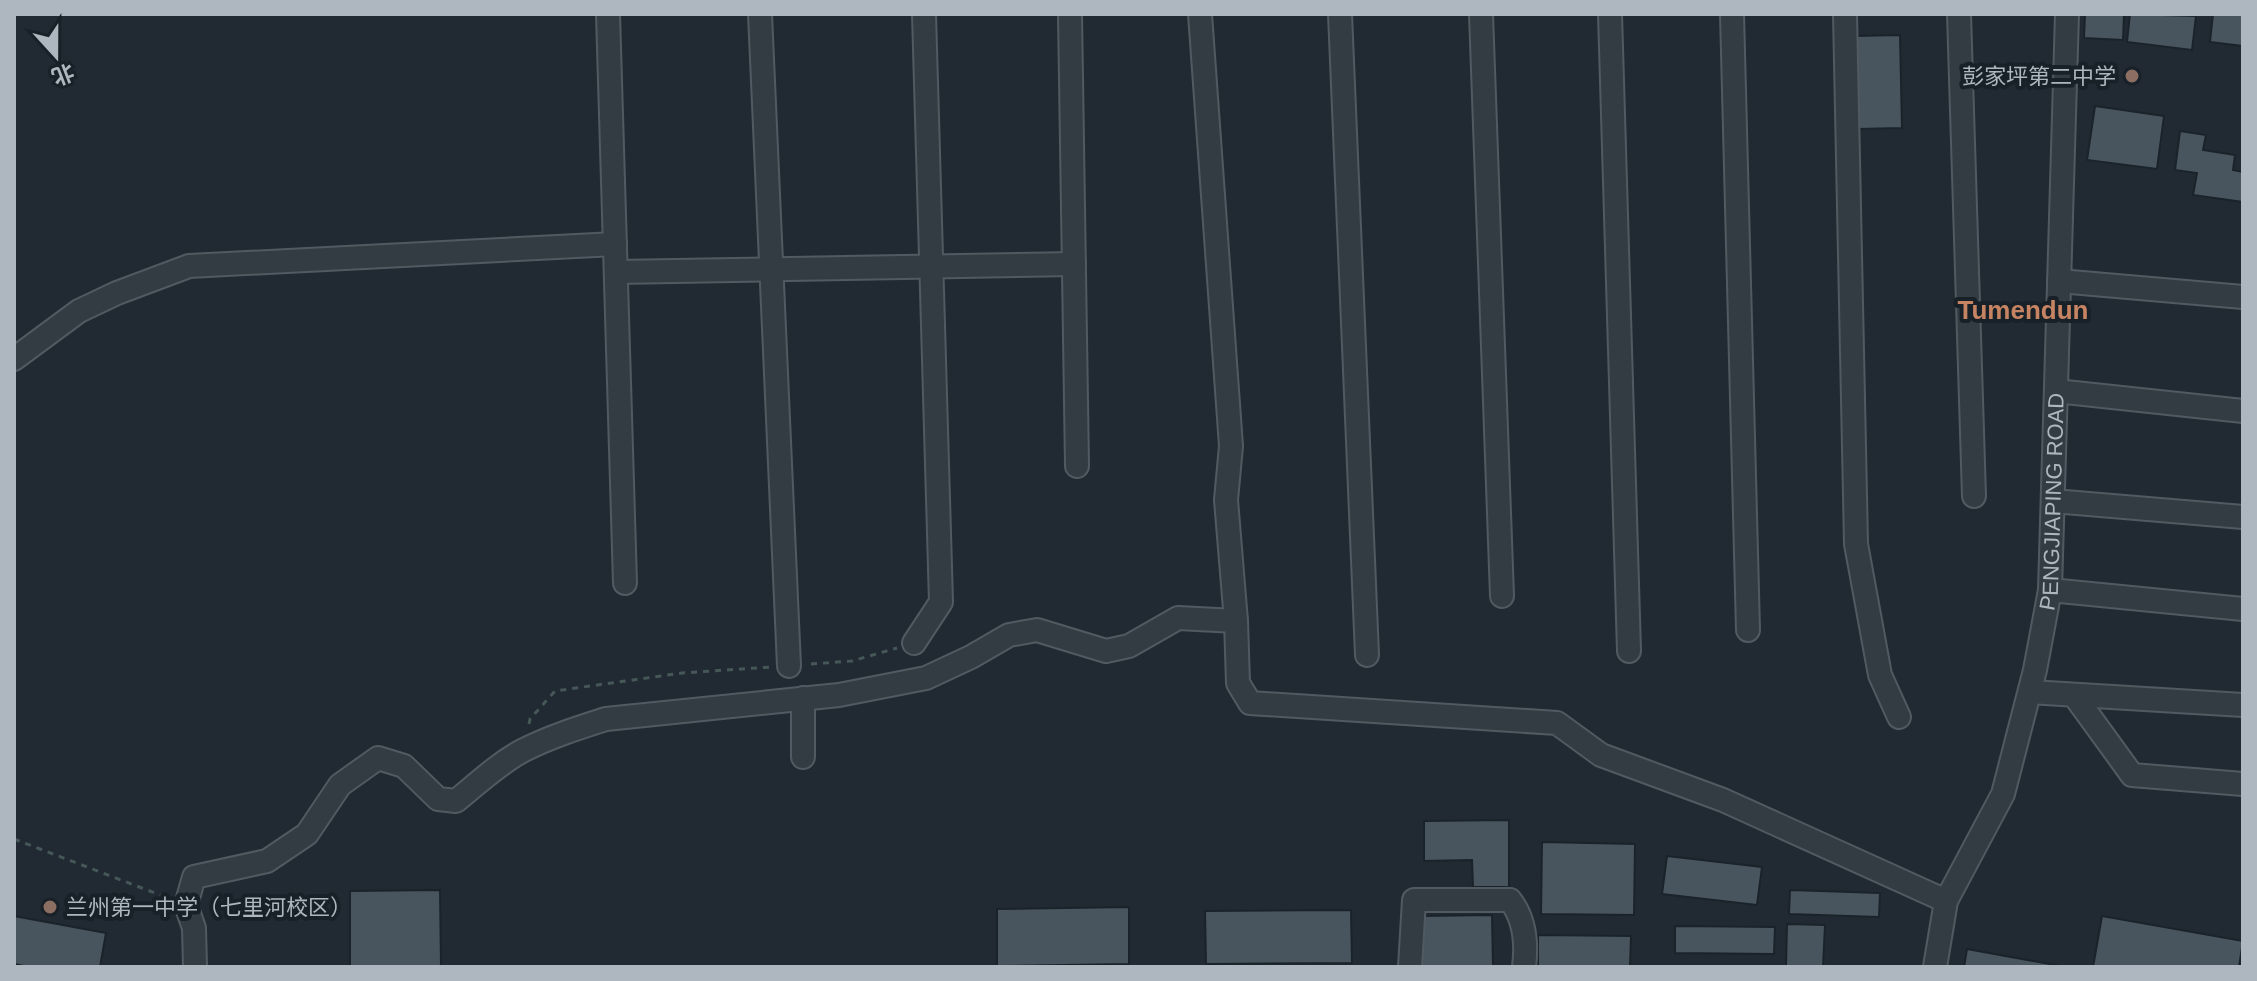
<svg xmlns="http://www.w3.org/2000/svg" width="2257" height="981" viewBox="0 0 2257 981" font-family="Arial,'Noto Sans SC',sans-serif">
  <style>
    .building { fill: #49555e; stroke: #1b232a; stroke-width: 2 }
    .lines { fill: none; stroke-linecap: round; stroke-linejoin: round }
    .minor-casing { stroke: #515a61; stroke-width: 26 }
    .path { stroke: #465758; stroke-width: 3; stroke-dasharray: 6 6; stroke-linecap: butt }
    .minor { stroke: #343c43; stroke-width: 22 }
    .education-dot { fill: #8d6e63; stroke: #192128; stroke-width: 3 }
    .labels { text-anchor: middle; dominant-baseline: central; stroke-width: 8; stroke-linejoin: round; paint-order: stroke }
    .poi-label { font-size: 22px; fill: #aeb7c0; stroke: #192128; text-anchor: end }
    .street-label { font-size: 22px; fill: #aeb7c0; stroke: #192128 }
    .quarter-label { font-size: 26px; font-weight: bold; fill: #c68463; stroke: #192128 }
  </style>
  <rect width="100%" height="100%" fill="#212a32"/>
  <path class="building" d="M2085 14H2124L2123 40 2084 38Z
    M2130 14 2196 16 2192 50 2127 42Z
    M2213 14H2243V46L2210 42Z
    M1900 35 1902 128 1857 129 1855 36Z
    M2095 106 2164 116 2157 169 2087 160Z
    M2180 131 2206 135 2203 150 2235 155 2233 170 2243 172V202L2193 195 2197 173 2175 170Z
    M1509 820V887H1473L1472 860 1424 861V821Z
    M1542 842 1635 844 1634 915 1541 914Z
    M1667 856 1762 867 1757 905 1662 894Z
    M440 890 441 967H350V891Z
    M1790 890 1880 893 1879 917 1789 914Z
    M1129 907V964L997 966V909Z
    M1351 910 1352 963 1206 964 1205 911Z
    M1492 915 1493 967H1421L1420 916Z
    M14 916 106 933 100 967H29L14 964Z
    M2102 916 2243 941 2239 967H2093Z
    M1787 924 1825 925 1823 967H1786Z
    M1675 926 1775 927 1774 954 1675 953Z
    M1538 935 1631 936 1630 967H1538Z
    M1967 949 2061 966V967H1964Z"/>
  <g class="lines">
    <g class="minor-casing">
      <g id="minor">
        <path d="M608 14 625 583"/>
        <path d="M760 14 789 666"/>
        <path d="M1070 14 1077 466"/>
        <path d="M1200 14 1231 446 1226 500 1236 621 1238 683 1250 703 1557 723 1601 755 1723 800 1946 901"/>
        <path d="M1340 14 1367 655"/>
        <path d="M1481 14 1502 596"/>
        <path d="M1610 14 1629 651"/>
        <path d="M1732 14 1748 630"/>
        <path d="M1845 14 1856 544 1880 675 1899 717"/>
        <path d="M1959 14 1974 496"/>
        <path d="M616 272 1074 264"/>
        <path d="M2059 281 2243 297"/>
        <path d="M14 359 79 311 117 293 189 266 615 244"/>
        <path d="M2056 391 2243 411"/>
        <path d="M2053 501 2243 517"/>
        <path d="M2050 590 2243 609"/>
        <path d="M914 643 941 602 924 14"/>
        <path d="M2030 692 2243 705"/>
        <path d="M2074 695 2132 775 2243 784"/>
        <path d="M803 757V698"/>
        <path d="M195 967 194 928 186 905 194 877 267 861 307 834 340 785 378 758 404 766 438 799 456 801C477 784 498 764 522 751 549 737 578 728 606 719L839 695 926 678 971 657 1009 635 1037 630 1106 651 1129 646 1178 618 1236 621"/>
        <path d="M1410 967 1414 900H1510C1525 919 1527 943 1524 967"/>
        <path id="s1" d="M1935 967 1946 901 2003 794 2035 670 2050 590 2067 14"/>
      </g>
    </g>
    <path class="path" d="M811 664 852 661 897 648
      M529 724 530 719 555 691 682 673 771 667
      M14 839 168 898"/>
    <use href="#minor" class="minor"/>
  </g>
  <g class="education-dot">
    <circle cx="2132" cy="76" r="8"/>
    <circle cx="50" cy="907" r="8"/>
  </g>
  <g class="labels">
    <g class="poi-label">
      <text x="2116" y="76">彭家坪第二中学</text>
      <text x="66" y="907" text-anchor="start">兰州第一中学（七里河校区）</text>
    </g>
    <g class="street-label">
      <text stroke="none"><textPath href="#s1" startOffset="486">PENGJIAPING ROAD</textPath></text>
    </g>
    <g class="quarter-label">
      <text x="2023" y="310">Tumendun</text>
    </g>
  </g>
  <rect width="2257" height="981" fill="none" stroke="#aeb7c0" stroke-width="32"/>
  <g transform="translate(56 56) rotate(159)" stroke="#192128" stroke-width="6" paint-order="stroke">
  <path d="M0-6L14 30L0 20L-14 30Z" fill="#aeb7c0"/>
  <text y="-12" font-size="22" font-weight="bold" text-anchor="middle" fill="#aeb7c0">北</text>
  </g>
</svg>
